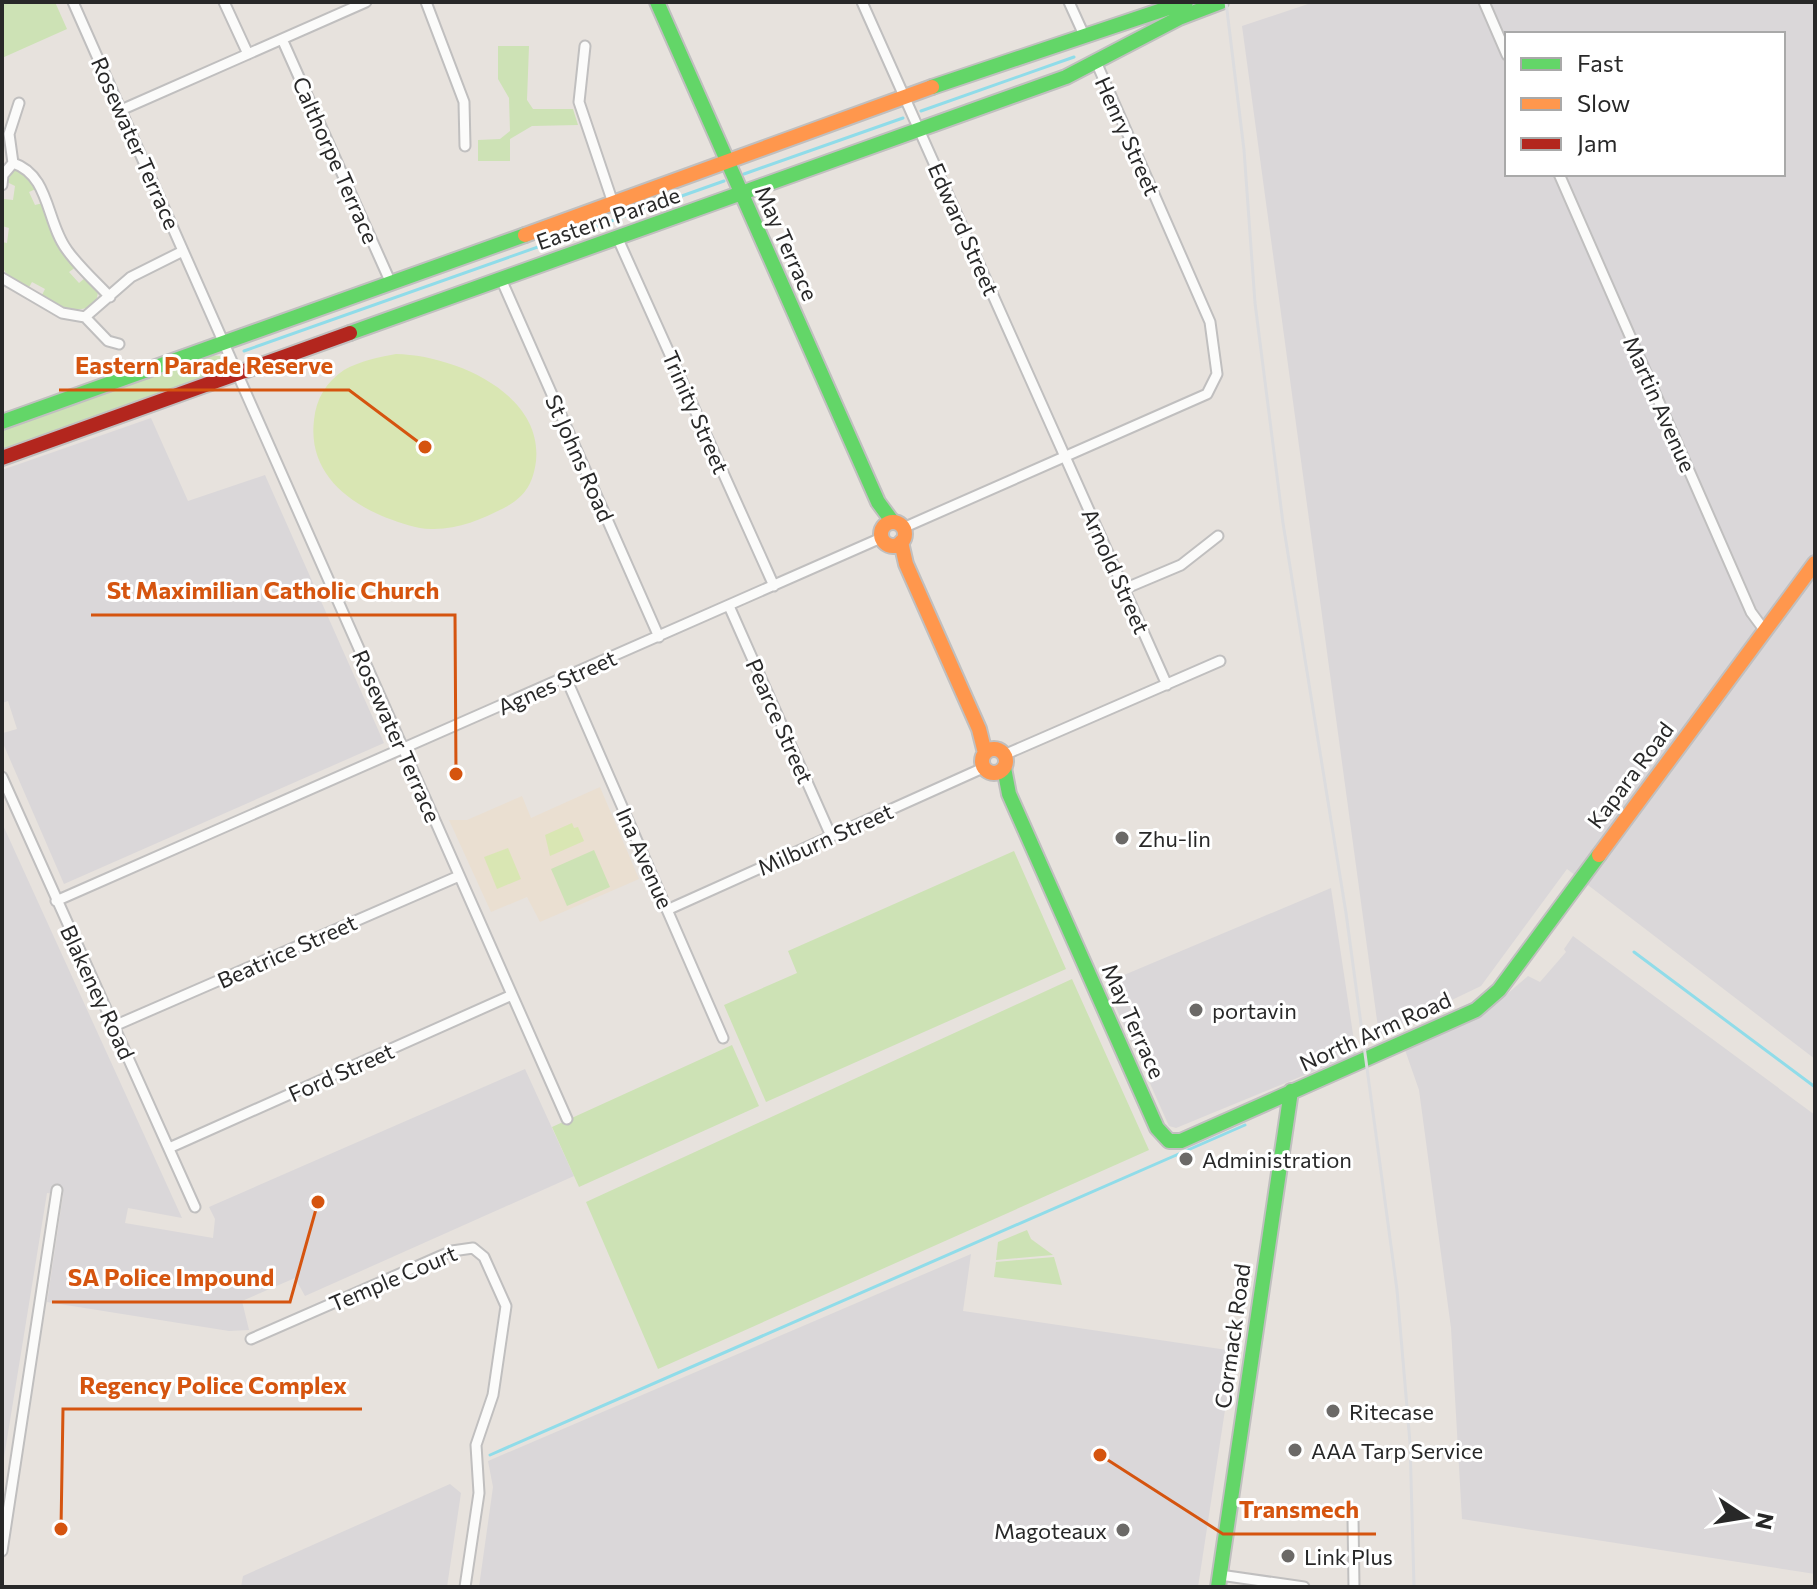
<svg xmlns="http://www.w3.org/2000/svg" width="1817" height="1589" viewBox="0 0 1817 1589" font-family="Commissioner,sans-serif">
  <style>
    .industrial { fill: #dad7d9; fill-rule: evenodd }
    .education { fill: #eadfd1 }
    .green { fill: #cde2b5 }
    .pitch { fill: #d9e6b3 }
    .lines { fill: none; stroke-linecap: round; stroke-linejoin: round }
    .stream { stroke: #90dce9; stroke-width: 3 }
    .street-casing { stroke: #c0bfbf; stroke-width: 13 }
    .fast-casing { stroke: #c0bfbf; stroke-width: 18 }
    .slow-casing { stroke: #c0bfbf; stroke-width: 18 }
    .jam-casing { stroke: #c0bfbf; stroke-width: 18 }
    .street { stroke: #fbfbfa; stroke-width: 9 }
    .fast { stroke: #63d668; stroke-width: 14 }
    .slow { stroke: #ff974d; stroke-width: 14 }
    .jam { stroke: #b3261e; stroke-width: 14 }
    .rail { stroke: #dcdcde; stroke-width: 3 }
    .poi-dot { fill: #6b6967; stroke: #fff; stroke-width: 3 }
    .labels { text-anchor: middle; dominant-baseline: central; stroke-width: 6; stroke-linejoin: round; paint-order: stroke }
    .street-label { font-size: 22px; fill: #282828; stroke: #fff }
    .poi-label { font-size: 22px; fill: #282828; stroke: #fff; text-anchor: start }
    .leader { fill: none; stroke: #d5540f; stroke-width: 3 }
    .callout-dot { fill: #d5540f; stroke: #fff; stroke-width: 3 }
    .callout-label { font-size: 24px; text-anchor: middle; font-weight: bold; fill: #d5540f; stroke: #fff; stroke-width: 6; stroke-linejoin: round; paint-order: stroke }
  </style>
  <rect width="100%" height="100%" fill="#e7e2dd"/>
  <path class="industrial" d="M1314 2H1815V1059L1567 869 1481 986 1379 1035 1242 26ZM1507 34H1783V174H1507Z
    M151 418 188 501 265 475 384 743 64 884 2 741 3 733 17 729 8 701 2 703V470Z
    M2 823 182 1218 128 1208 125 1223 213 1238 215 1219 209 1207 525 1069 574 1176 305 1296 295 1278 242 1301 249 1330 229 1331 47 1302 63 1195 47 1193 2 1470Z
    M1331 888 1356 1054 1176 1128 1169 1126 1105 983Z
    M1573 936 1815 1115V1574L1462 1519 1451 1328 1419 1090 1405 1050 1493 1006 1528 976 1540 982 1566 952 1564 949Z
    M971 1254 963 1311 1234 1351 1198 1587H479L493 1487 488 1461Z
    M450 1484 461 1493 447 1587H241L243 1576Z"/>
  <path class="education" d="M600 787 639 879 540 922 527 897 491 912 449 820H467L522 796 531 818Z"/>
  <path class="green" d="M2 2H55L67 29 2 58Z
    M498 46H529L527 100 533 109H573L578 125 532 126 510 139V161H478V140L500 139 510 131 509 98 498 79Z
    M15 168 21 169 38 188 29 192 35 205 43 203 58 244 76 267 69 272 79 283 85 278 98 292 96 303C76 316 61 307 41 297L45 289 32 282 28 289C1 275 2 272 2 242L7 243 9 228 2 226 4 199 13 200 15 186 7 182Z
    M209 355 220 356 224 366 220 373 2 450V428Z
    M594 850 610 887 567 906 551 869Z
    M1014 851 1066 969 766 1102 724 1005 797 973 788 951Z
    M1072 979 1149 1150 658 1369 586 1202Z
    M732 1045 759 1106 579 1187 552 1127Z
    M1027 1230 1031 1239 1053 1255 996 1260 998 1242Z
    M1054 1257 1062 1285 994 1277 996 1262Z"/>
  <path class="pitch" d="M396 354C452 355 543 392 536 461 533 484 525 497 504 508 482 519 459 529 434 529 419 530 401 523 387 518 344 501 308 470 314 420 316 399 326 382 344 370 360 361 379 357 396 354Z
    M572 823 574 828 578 827 584 841 550 856 545 835Z
    M508 848 521 879 497 889 484 857Z"/>
  <g class="lines">
    <path class="stream" d="M921 111 1074 57
      M744 174 903 118
      M244 351 724 181
      M1634 952 1815 1087
      M490 1455 1245 1125"/>
    <g class="street-casing">
      <path id="street" d="M73 2 567 1119
        M224 2 248 54
        M426 2 464 102 465 146
        M862 2 1167 685
        M1069 2 1084 35
        M1484 2 1507 55
        M282 39 390 281
        M585 46 579 102 613 203
        M121 110 366 2
        M13 163C50 175 46 222 67 250 79 267 96 282 110 297
        M13 163 9 134 19 103
        M1559 174 1751 612 1765 631
        M2 185 3 175 13 163
        M618 239 774 586
        M2 278 62 313 85 317 131 277 183 251
        M501 279 659 637
        M85 317 108 341 119 344
        M903 528 1207 394 1217 374 1210 322 1097 64
        M1124 589 1181 565 1218 536
        M729 606 831 836
        M566 678 723 1038
        M1004 755 1220 661
        M2 777 195 1207
        M56 901 881 538
        M667 910 983 768
        M114 1026 459 876
        M169 1148 512 995
        M251 1339 452 1251 473 1248 484 1257 506 1306 493 1395 476 1445 479 1493 465 1587
        M1353 1518 1354 1587
        M2 1551 57 1190
        M1220 1575 1304 1587"/>
    </g>
    <g class="fast-casing">
      <path id="fast" d="M657 2 878 502 892 521
        M932 87 1186 2
        M350 333 1066 77 1179 18 1221 2
        M2 422 525 235
        M1004 768 1009 794 1157 1128 1169 1141H1181L1476 1010 1499 990 1599 855
        M1218 1587 1291 1091"/>
    </g>
    <g class="slow-casing">
      <path id="slow" d="M525 235 932 87
        M881 534a12 12 0 1 1 24 0a12 12 0 1 1-24 0Z
        M901 542 906 564 979 729 985 753
        M982 761a12 12 0 1 1 24 0a12 12 0 1 1-24 0Z
        M1599 855 1815 563"/>
    </g>
    <g class="jam-casing">
      <path id="jam" d="M2 458 350 333"/>
    </g>
    <use href="#street" class="street"/>
    <use href="#fast" class="fast"/>
    <use href="#slow" class="slow"/>
    <use href="#jam" class="jam"/>
    <path class="rail" d="M1226 2 1244 150 1255 303 1283 523 1346 913 1397 1290 1410 1443 1414 1587"/>
  </g>
  <g class="poi-dot">
    <circle cx="1122" cy="838" r="8"/>
    <circle cx="1196" cy="1010" r="8"/>
    <circle cx="1186" cy="1159" r="8"/>
    <circle cx="1333" cy="1411" r="8"/>
    <circle cx="1295" cy="1450" r="8"/>
    <circle cx="1123" cy="1530" r="8"/>
    <circle cx="1288" cy="1556" r="8"/>
  </g>
  <g class="labels">
    <g class="street-label">
      <text transform="translate(1128 136) rotate(66)">Henry Street</text>
      <text transform="translate(136 143) rotate(66)">Rosewater Terrace</text>
      <text transform="translate(336 160) rotate(66)">Calthorpe Terrace</text>
      <text transform="translate(608 218) rotate(-19)">Eastern Parade</text>
      <text transform="translate(964 229) rotate(66)">Edward Street</text>
      <text transform="translate(787 243) rotate(66)">May Terrace</text>
      <text transform="translate(1660 404) rotate(66)">Martin Avenue</text>
      <text transform="translate(696 412) rotate(66)">Trinity Street</text>
      <text transform="translate(580 458) rotate(66)">St Johns Road</text>
      <text transform="translate(1116 571) rotate(66)">Arnold Street</text>
      <text transform="translate(557 682) rotate(-24)">Agnes Street</text>
      <text transform="translate(780 721) rotate(66)">Pearce Street</text>
      <text transform="translate(397 736) rotate(66)">Rosewater Terrace</text>
      <text transform="translate(1630 775) rotate(-53)">Kapara Road</text>
      <text transform="translate(825 839) rotate(-24)">Milburn Street</text>
      <text transform="translate(645 858) rotate(66)">Ina Avenue</text>
      <text transform="translate(287 951) rotate(-24)">Beatrice Street</text>
      <text transform="translate(98 992) rotate(65)">Blakeney Road</text>
      <text transform="translate(1134 1021) rotate(66)">May Terrace</text>
      <text transform="translate(1375 1031) rotate(-24)">North Arm Road</text>
      <text transform="translate(341 1072) rotate(-24)">Ford Street</text>
      <text transform="translate(393 1278) rotate(-23)">Temple Court</text>
      <text transform="translate(1232 1336) rotate(-82)">Cormack Road</text>
    </g>
    <g class="poi-label">
      <text x="1138" y="838">Zhu-lin</text>
      <text x="1212" y="1010">portavin</text>
      <text x="1202" y="1159">Administration</text>
      <text x="1349" y="1411">Ritecase</text>
      <text x="1311" y="1450">AAA Tarp Service</text>
      <text x="1107" y="1530" text-anchor="end">Magoteaux</text>
      <text x="1304" y="1556">Link Plus</text>
    </g>
  </g>
  <path class="leader" d="M425 447L349 390H59M456 774L455 615H91M318 1202L290 1302H52M61 1529L63 1409H362M1100 1455L1223 1534H1376"/>
  <g class="callout-dot">
    <circle cx="425" cy="447" r="8"/>
    <circle cx="456" cy="774" r="8"/>
    <circle cx="318" cy="1202" r="8"/>
    <circle cx="61" cy="1529" r="8"/>
    <circle cx="1100" cy="1455" r="8"/>
  </g>
  <g class="callout-label">
    <text x="204" y="374">Eastern Parade Reserve</text>
    <text x="273" y="599">St Maximilian Catholic Church</text>
    <text x="171" y="1286">SA Police Impound</text>
    <text x="213" y="1394">Regency Police Complex</text>
    <text x="1299" y="1518">Transmech</text>
  </g>
  <rect width="1817" height="1589" fill="none" stroke="#282828" stroke-width="8"/>
  <rect x="1505" y="32" width="280" height="144" fill="#ffffff" stroke="#a9a9a9" stroke-width="2"/>
  <rect x="1521" y="58" width="40" height="12" fill="#63d668" stroke="#a9a9a9" stroke-width="2"/>
  <text x="1577" y="72" font-size="24" fill="#282828">Fast</text>
  <rect x="1521" y="98" width="40" height="12" fill="#ff974d" stroke="#a9a9a9" stroke-width="2"/>
  <text x="1577" y="112" font-size="24" fill="#282828">Slow</text>
  <rect x="1521" y="138" width="40" height="12" fill="#b3261e" stroke="#a9a9a9" stroke-width="2"/>
  <text x="1577" y="152" font-size="24" fill="#282828">Jam</text>
  <g transform="translate(1745 1517) rotate(102)" stroke="#ffffff" stroke-width="6" paint-order="stroke">
  <path d="M0-6L14 30L0 20L-14 30Z" fill="#282828"/>
  <text y="-12" font-size="22" font-weight="bold" text-anchor="middle" fill="#282828">N</text>
  </g>
</svg>
